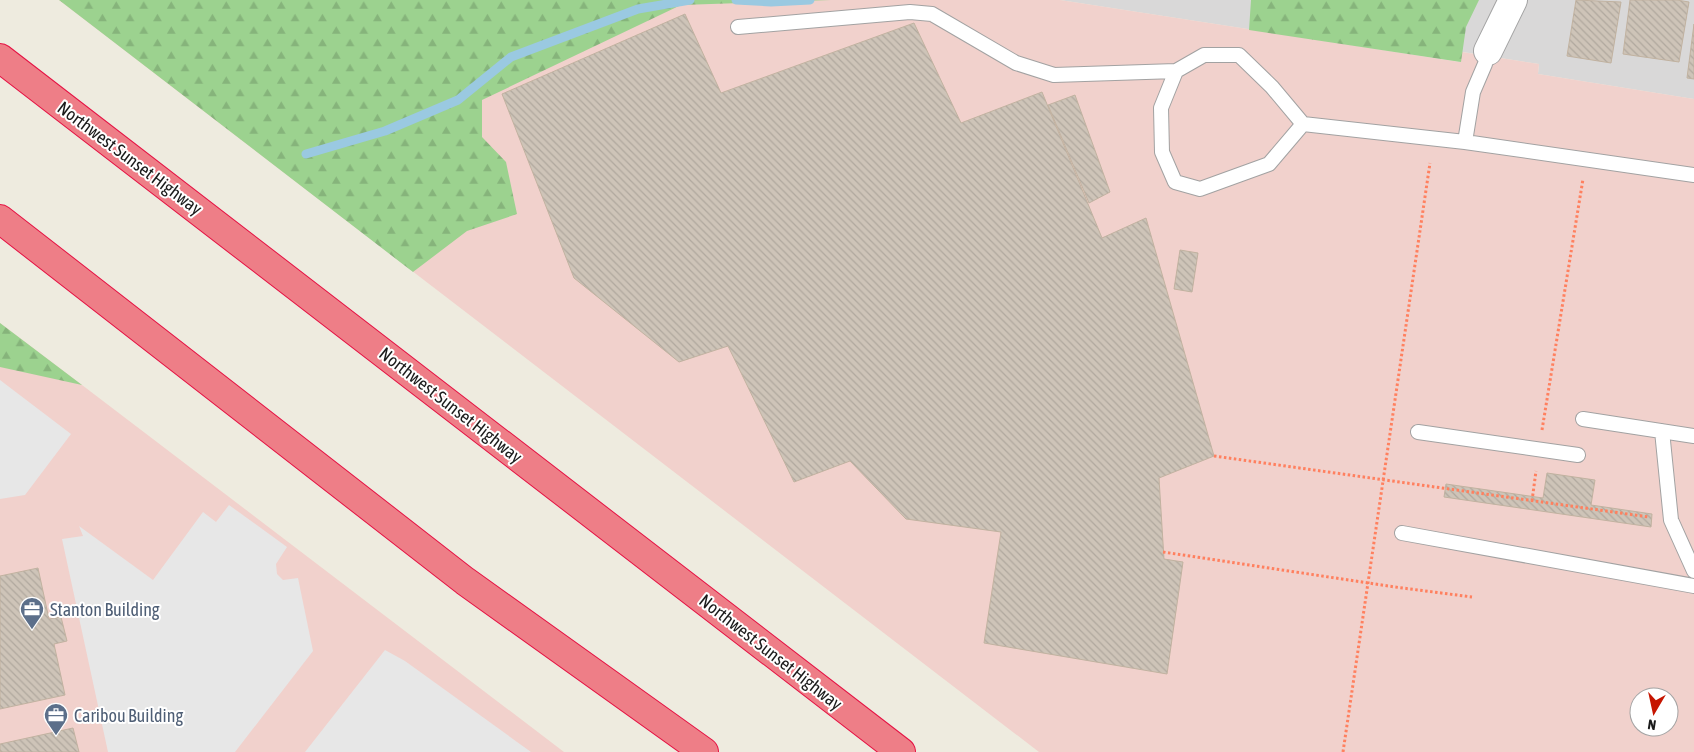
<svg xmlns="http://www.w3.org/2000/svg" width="1694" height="752" viewBox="0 0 1694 752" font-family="'Asap Condensed',sans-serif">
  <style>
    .residential { fill: #d9d8d8 }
    .commercial { fill: #f1d1cc; fill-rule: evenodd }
    .forest { fill: url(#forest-firs) }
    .parking { fill: #e7e7e7 }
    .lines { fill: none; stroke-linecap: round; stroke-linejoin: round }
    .stream { stroke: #9ac9e1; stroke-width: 9 }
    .building { fill: url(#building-back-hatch); stroke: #c1b2a0 }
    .service-casing { stroke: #a2a2a2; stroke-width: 16 }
    .minor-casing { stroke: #a2a2a2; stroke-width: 30 }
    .motorway-casing { stroke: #e51344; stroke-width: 30 }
    .path { stroke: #ff805f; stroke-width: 3; stroke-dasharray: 2.5 2.5; stroke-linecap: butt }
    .service { stroke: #fff; stroke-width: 14 }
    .minor { stroke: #fff; stroke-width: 28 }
    .motorway { stroke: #ee7e87; stroke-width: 28 }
    .labels { text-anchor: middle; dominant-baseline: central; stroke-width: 4; stroke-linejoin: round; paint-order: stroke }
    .street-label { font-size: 18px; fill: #1b1b1b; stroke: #fff }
    .service-label { font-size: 18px; fill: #4e5e75; stroke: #fff; text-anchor: start }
  </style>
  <defs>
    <pattern id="forest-firs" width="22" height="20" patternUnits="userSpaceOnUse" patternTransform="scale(1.25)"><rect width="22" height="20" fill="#9cd28f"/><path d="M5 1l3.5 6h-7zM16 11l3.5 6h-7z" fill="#86b47b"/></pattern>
    <pattern id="building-back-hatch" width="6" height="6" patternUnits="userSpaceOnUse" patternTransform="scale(1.25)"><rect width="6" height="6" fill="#cec4b8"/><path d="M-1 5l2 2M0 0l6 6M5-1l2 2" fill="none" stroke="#b0a89e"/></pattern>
  </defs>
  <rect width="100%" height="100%" fill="#eeebdf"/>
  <path class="residential" d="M1060 0H1694V99L1538 74 1539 64 1463 52 1461 62Z"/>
  <path class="commercial" d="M59 0H1060L1460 62 1462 52 1539 64 1538 74 1694 99V752H1039ZM1639 697H1669V727H1639Z
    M0 323 82 385 564 752H0Z"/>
  <path class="forest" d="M59 0H831L681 5 482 100V137L506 162 517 214 467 231 413 272Z
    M1251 0H1479L1466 27 1461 62 1249 30Z
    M0 323 82 385 0 367Z"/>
  <path class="parking" d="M0 380 71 434 25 495 0 499Z
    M229 505 287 547 276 564 277 574 283 580 298 578 313 651 235 752H108L62 539 83 536 79 526 153 580 203 512 216 522Z
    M385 650 405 661 531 752H305Z"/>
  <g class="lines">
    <path class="stream" d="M736 0 771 2 810 0
      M306 154 385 131 458 100 511 57 638 9 690 0"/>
  </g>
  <path class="building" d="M1576 0 1621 2 1611 63 1567 56Z
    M1630 0H1677L1689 2 1679 62 1623 54Z
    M685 14 721 93 914 23 961 123 1042 92 1102 238 1146 218 1214 456 1159 478 1164 559 1183 562 1167 674 984 643 1001 532 906 519 850 461 794 482 728 346 679 362 574 278 502 94Z
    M1694 24V79L1687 78Z
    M1075 95 1110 192 1089 203 1048 105Z
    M1180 250 1198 253 1192 292 1174 289Z
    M1547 473 1595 480 1591 505 1652 514 1651 527 1444 497 1446 484 1543 498Z
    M38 568 49 619 61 617 67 641 54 644 65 695 0 709V576Z
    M73 728 79 752H0V744Z"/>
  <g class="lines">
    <g class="service-casing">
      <path id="service" d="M738 27 910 12 932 14 1016 63 1054 75 1176 71
        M1303 124 1269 164 1200 189 1175 182 1162 152 1161 108 1176 71 1204 55H1239L1272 87 1303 124 1465 142 1694 175
        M1465 142 1473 92 1485 64 1488 51
        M1583 419 1694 436
        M1662 431 1671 520 1694 571
        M1418 432 1578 455
        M1402 533 1694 586"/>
    </g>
    <g class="minor-casing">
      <path id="minor" d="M1488 51 1513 0"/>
    </g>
    <g class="motorway-casing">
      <path id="motorway" d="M0 58 901 752
        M0 219 465 581 704 752"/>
    </g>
    <path class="path" d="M1542 430 1583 179
      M1214 456 1649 517
      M1532 501 1536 471
      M1163 552 1395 587 1472 597
      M1343 752 1430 163"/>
    <use href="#service" class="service"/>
    <use href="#minor" class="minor"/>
    <use href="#motorway" class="motorway"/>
  </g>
  <defs>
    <g id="office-pin" transform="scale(1.25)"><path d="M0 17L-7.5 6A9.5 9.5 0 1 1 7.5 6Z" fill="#5c6f8a" stroke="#fff"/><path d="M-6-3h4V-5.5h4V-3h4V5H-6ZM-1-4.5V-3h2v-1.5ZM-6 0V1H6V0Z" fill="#fff"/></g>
  </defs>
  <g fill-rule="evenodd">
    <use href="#office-pin" x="32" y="609"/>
    <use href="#office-pin" x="56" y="715"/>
  </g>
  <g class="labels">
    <g class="street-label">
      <text transform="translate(130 158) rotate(37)">Northwest Sunset Highway</text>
      <text transform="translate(451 405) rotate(38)">Northwest Sunset Highway</text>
      <text transform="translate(771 652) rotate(38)">Northwest Sunset Highway</text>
    </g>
    <g class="service-label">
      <text x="50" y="609">Stanton Building</text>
      <text x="74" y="715">Caribou Building</text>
    </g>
  </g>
  <g transform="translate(1654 712) rotate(189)"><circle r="24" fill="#ffffff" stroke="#a4a4a4"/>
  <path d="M0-4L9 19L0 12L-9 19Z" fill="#c61500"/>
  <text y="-8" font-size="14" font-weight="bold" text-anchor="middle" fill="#1b1b1b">N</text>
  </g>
</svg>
